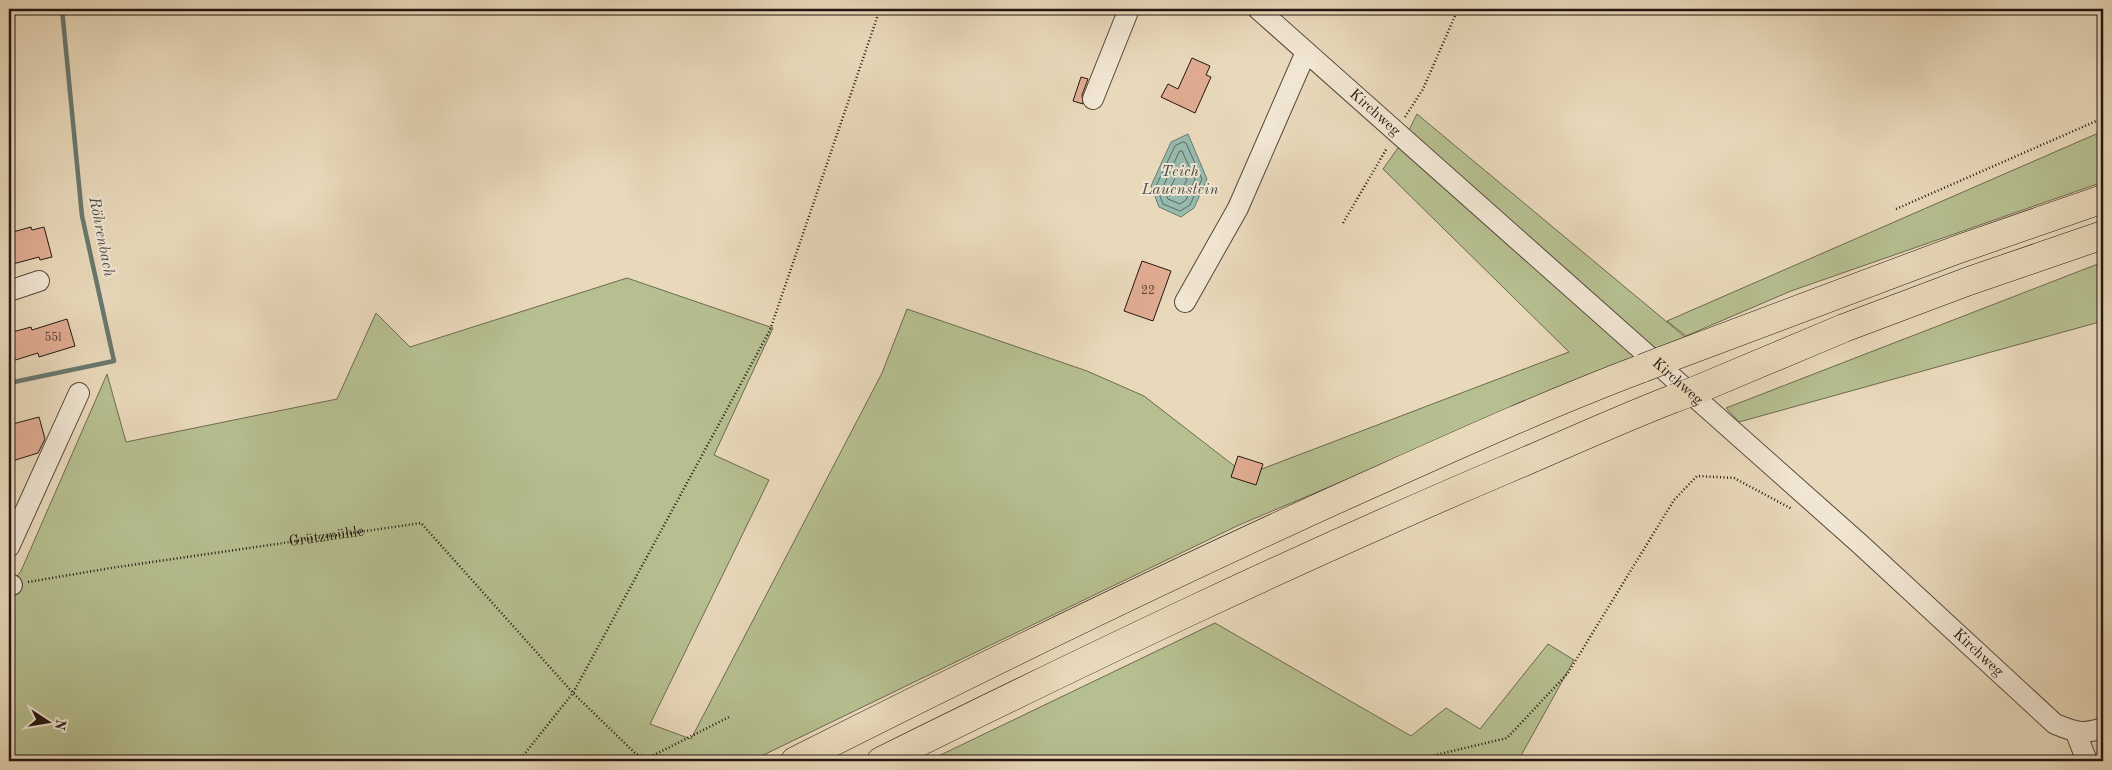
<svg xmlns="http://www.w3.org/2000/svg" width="2112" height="770" viewBox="0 0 2112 770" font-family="'Old Standard TT',serif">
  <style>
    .green { fill: #b6bf90; stroke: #6d6a50 }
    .water { fill: #97baae; stroke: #69786f }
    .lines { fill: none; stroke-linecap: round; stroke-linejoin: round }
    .shore { stroke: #5e6860; stroke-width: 1 }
    .stream { stroke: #69786f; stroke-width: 4.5 }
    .building { fill: #e1ac93; stroke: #241611 }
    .minor-casing { stroke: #55473c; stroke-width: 22 }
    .highway-casing { stroke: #241611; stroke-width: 29 }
    .path { stroke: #241611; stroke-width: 2.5; stroke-dasharray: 1 2.5; stroke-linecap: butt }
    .minor { stroke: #f1e6d3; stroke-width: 20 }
    .highway { stroke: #e9d9bb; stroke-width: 28 }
    .highway-bridge-casing { stroke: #241611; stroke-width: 29; stroke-linecap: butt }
    .highway-bridge { stroke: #e9d9bb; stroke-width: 28 }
    .labels { text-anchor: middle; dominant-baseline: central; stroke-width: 4; stroke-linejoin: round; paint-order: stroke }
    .number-label { font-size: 12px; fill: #533c32 }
    .street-label { font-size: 15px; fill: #241611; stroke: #f1e6d3 }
    .water-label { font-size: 16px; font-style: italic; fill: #4c4f48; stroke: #f1e6d3 }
  </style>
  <rect width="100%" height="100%" fill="#e9d9bb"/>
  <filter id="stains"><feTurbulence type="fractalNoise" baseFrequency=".004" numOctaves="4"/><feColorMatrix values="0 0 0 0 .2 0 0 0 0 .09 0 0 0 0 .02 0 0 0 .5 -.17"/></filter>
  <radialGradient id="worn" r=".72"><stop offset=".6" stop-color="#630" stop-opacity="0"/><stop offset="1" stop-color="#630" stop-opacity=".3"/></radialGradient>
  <path class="green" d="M1417 114 1685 337 1239 525 751 761H9V587L21 571 107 374 126 442 337 399 376 313 410 347 627 278 773 328 714 455 769 480 650 724 691 739 882 373 907 309 1087 371 1144 396 1246 475 1569 352 1383 169 1405 138Z
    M2103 131V182L1791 291 1686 336 1667 321Z
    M2103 262V321L1739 422 1726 408Z
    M1215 623 1411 736 1446 708 1480 729 1548 644 1574 660 1518 761H928Z"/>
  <path class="water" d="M1188 134 1207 179 1194 208 1181 217 1159 207 1151 186 1171 142Z"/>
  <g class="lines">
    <path class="shore" d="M1183 142 1186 143 1202 179 1190 205 1180 211 1163 204 1156 186 1175 146Z
      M1182 151 1195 179 1186 200 1180 204 1168 199 1163 187 1179 152Z
      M1180 170 1183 171 1187 180 1178 195 1174 193 1171 187Z"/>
    <path class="stream" d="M9 383 114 361 82 216 62 9"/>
  </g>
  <path class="building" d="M1192 58 1210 66 1206 75 1211 77 1195 113 1161 97 1168 84 1178 89Z
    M1081 77 1088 79 1082 95 1083 104 1073 101Z
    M31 227 32 230 44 227 52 257 40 260 39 257 9 265V233Z
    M1142 261 1171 271 1153 321 1124 311Z
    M67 319 75 346 39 357 38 353 9 362V333L31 327 32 330Z
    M39 417 45 439 38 453 9 462V425Z
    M1238 456 1263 464 1256 485 1231 477Z"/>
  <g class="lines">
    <g class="minor-casing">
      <g id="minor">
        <path id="s2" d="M1258 9 1860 544 2055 724C2075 732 2082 735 2103 728"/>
        <path d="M1093 99 1129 9"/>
        <path d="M9 291 39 281"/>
        <path d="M1185 302 1238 208 1306 52"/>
        <path d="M9 547 79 393"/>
        <path d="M9 585H12"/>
        <path d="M2076 733 2087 761"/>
      </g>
    </g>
    <g class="highway-casing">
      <path id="highway" d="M1661 361 1959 249 2103 199
        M1694 391 1844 328 1969 281 2103 235
        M795 761C979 668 1165 577 1353 492 1449 449 1545 405 1643 368
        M881 761C1087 659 1293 560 1505 470 1562 446 1618 420 1675 398"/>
    </g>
    <g class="path">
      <path d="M1405 117 1423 89 1458 9"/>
      <path d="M1896 209 2103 118"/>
      <path d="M1343 223 1387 148"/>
      <path id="s1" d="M28 582 111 568 421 523 573 693 636 754 648 758 731 716"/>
      <path d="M519 761 573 693 770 330 880 9"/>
      <path d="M1418 761 1419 759 1507 738 1568 673 1674 500 1697 476 1734 478 1792 509"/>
    </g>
    <use href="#minor" class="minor"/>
    <use href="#highway" class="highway"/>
    <g class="highway-bridge-casing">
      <path id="highway-bridge" d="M1643 368 1661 361
        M1675 398 1694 391"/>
    </g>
    <use href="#highway-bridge" class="highway-bridge"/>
  </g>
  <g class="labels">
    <g class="number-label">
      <text x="1148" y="291">22</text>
      <text x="53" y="338">55l</text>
    </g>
    <g class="street-label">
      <text stroke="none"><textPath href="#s2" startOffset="156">Kirchweg</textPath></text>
      <text stroke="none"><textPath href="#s2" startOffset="561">Kirchweg</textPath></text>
      <text stroke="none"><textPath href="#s1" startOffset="302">Grützmühle</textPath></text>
      <text stroke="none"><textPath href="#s2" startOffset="966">Kirchweg</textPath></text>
    </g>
    <g class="water-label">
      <text x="1180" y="172">Teich<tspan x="1180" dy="18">Lauenstein</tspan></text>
      <text transform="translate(101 237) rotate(79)">Röhrenbach</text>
    </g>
  </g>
  <rect width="2112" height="770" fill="none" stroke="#e9d9bb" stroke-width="30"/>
  <rect x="10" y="10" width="2092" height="750" fill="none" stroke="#241611" stroke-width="2.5"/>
  <rect x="15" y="15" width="2082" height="740" fill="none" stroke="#241611"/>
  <g transform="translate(48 722) rotate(102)" stroke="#f1e6d3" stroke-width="4" paint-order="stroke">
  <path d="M0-4L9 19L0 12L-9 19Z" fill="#241611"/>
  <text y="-8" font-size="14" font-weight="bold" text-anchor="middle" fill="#241611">N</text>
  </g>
  <rect width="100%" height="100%" filter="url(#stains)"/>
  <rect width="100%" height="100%" fill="url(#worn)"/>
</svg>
